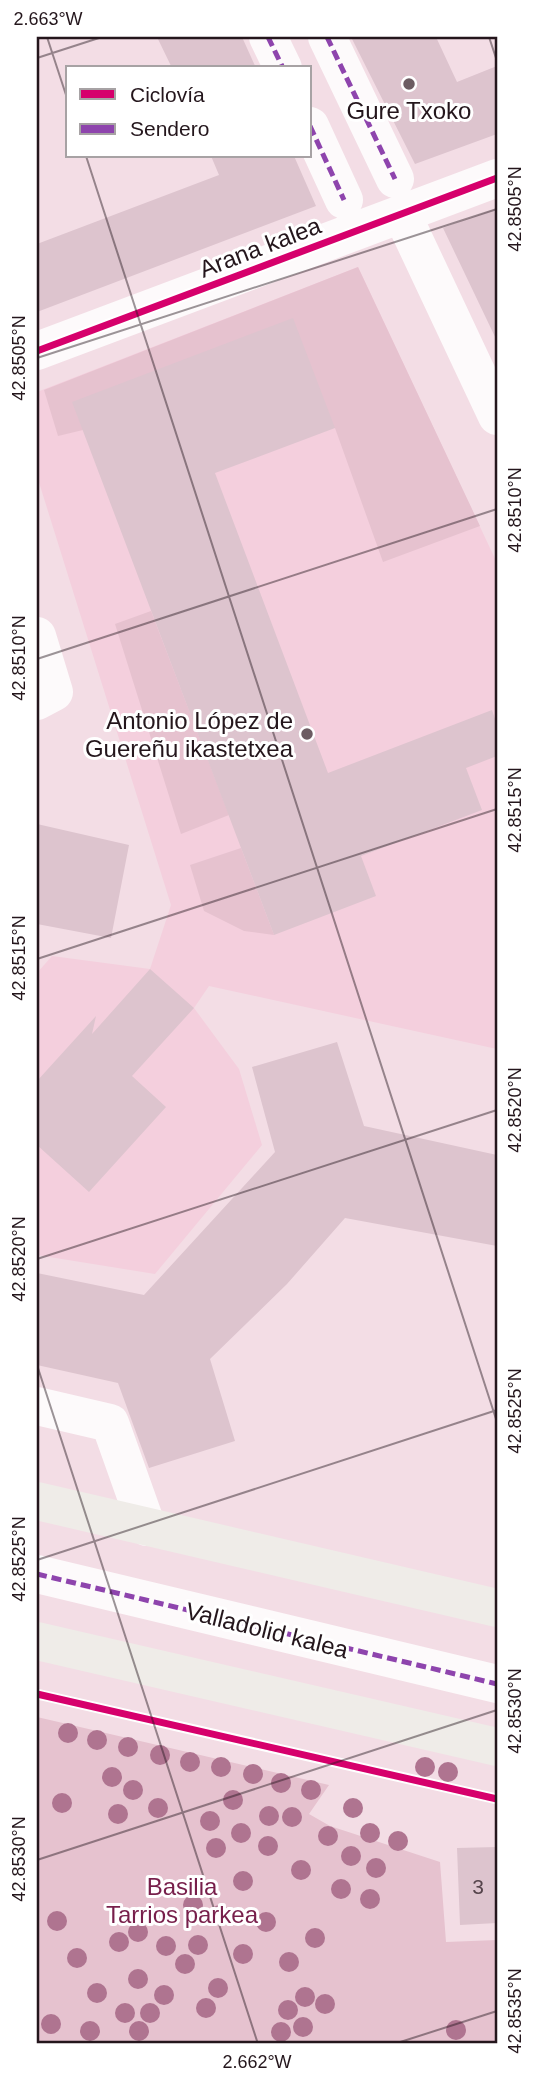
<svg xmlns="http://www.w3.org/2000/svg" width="534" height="2081" viewBox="0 0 534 2081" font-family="Arial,sans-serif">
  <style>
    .built { fill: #f4cfdd }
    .green { fill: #e6c2cf }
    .building { fill: #ddc4ce }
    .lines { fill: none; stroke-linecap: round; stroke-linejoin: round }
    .minor { stroke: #fdfafb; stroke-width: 38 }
    .major { stroke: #efece8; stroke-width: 38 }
    .quiet { stroke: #8e44ad; stroke-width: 5; stroke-dasharray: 10 5; stroke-linecap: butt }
    .cycleway-casing { stroke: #fff; stroke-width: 11 }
    .cycleway { stroke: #d6006c; stroke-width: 7 }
    .tree { fill: #af7490 }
    .ticks { fill: none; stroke: #24161c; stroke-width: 2; stroke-opacity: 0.45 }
    .poi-dot { fill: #6c5c62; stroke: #fff; stroke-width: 2.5 }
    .labels { text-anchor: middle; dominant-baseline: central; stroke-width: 6; stroke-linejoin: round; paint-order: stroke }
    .number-label { font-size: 21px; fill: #55444b }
    .poi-label { font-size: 24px; fill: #24161c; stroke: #fff }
    .street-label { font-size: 24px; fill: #24161c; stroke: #fff }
    .park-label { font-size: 24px; fill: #771f4b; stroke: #fff }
    .neatline { fill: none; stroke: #24161c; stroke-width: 2.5 }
    .ticks-label { font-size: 18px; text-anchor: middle; fill: #24161c }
  </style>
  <rect width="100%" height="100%" fill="#f3dde5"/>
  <path class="built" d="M358 267 497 563V1049L209 986 194 1008 239 1069 262 1145 155 1274 37 1255V973L52 956 150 969 171 905 37 476V392Z"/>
  <path class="green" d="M358 267 480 526 383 562 335 428 83 430 58 436 44 390Z
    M151 611 229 815 181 834 115 624Z
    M241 848 274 935 244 931 204 911 190 865Z
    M37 1717 329 1785 309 1814 330 1826 440 1862 446 1942 497 1940V2044H37Z"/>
  <path class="building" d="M157 37H242L256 68H172Z
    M351 37H436L457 82 497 66V134L415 164Z
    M211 156H294L316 206 37 312V244L219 175Z
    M497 208V341L443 228Z
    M293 318 335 428 215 473 328 773 492 710 497 725V756L466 768 482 810 361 856 376 896 274 935 72 402Z
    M37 824 129 845 111 938 37 924Z
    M150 969 194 1008 132 1076 166 1107 89 1192 37 1145V1081L96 1016 92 1034Z
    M337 1042 364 1126 497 1155V1246L345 1218 287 1284 210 1359 235 1441 149 1468 118 1383 37 1365V1273L144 1295 275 1152 252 1067Z
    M497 1847V1923L460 1925 457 1848Z"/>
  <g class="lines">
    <path class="minor" d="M268 37 283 68
      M327 37 395 179
      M310 126 344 200
      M402 214 497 416
      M37 351 497 178
      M37 636 54 692 37 701
      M37 1406 110 1423 147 1527
      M37 1574 497 1684"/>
    <path class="major" d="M37 1501 497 1608
      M37 1641 497 1747"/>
    <path class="quiet" d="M268 37 283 68
      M327 37 395 179
      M310 126 344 200
      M37 1574 497 1684"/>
    <g class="cycleway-casing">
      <path id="cycleway" d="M37 351 497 178
        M37 1694 497 1799"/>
    </g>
    <use href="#cycleway" class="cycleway"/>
  </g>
  <g class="tree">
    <circle cx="68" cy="1733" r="10"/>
    <circle cx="97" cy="1740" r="10"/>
    <circle cx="128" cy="1747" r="10"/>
    <circle cx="160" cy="1755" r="10"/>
    <circle cx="190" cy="1762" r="10"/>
    <circle cx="221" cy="1767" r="10"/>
    <circle cx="425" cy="1767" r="10"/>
    <circle cx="448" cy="1772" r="10"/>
    <circle cx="253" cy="1774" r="10"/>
    <circle cx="112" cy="1777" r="10"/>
    <circle cx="281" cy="1783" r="10"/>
    <circle cx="133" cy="1790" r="10"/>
    <circle cx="311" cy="1790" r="10"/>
    <circle cx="233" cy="1800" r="10"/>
    <circle cx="62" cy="1803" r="10"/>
    <circle cx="158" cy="1808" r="10"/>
    <circle cx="353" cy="1808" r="10"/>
    <circle cx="118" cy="1814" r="10"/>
    <circle cx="269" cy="1816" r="10"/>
    <circle cx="292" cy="1817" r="10"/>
    <circle cx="210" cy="1821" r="10"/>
    <circle cx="241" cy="1833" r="10"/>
    <circle cx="370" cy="1833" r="10"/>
    <circle cx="328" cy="1836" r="10"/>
    <circle cx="398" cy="1841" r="10"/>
    <circle cx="268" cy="1846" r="10"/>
    <circle cx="216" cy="1848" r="10"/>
    <circle cx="351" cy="1856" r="10"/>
    <circle cx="376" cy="1868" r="10"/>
    <circle cx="301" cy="1870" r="10"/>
    <circle cx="243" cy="1881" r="10"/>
    <circle cx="341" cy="1889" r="10"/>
    <circle cx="370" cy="1899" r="10"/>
    <circle cx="193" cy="1905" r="10"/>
    <circle cx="220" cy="1915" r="10"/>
    <circle cx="57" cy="1921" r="10"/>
    <circle cx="266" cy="1922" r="10"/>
    <circle cx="138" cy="1932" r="10"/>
    <circle cx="315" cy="1938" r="10"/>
    <circle cx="119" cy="1942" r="10"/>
    <circle cx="198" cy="1945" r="10"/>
    <circle cx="166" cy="1946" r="10"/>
    <circle cx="243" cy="1954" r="10"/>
    <circle cx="77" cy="1958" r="10"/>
    <circle cx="289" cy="1962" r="10"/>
    <circle cx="185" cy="1964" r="10"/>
    <circle cx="138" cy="1979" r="10"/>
    <circle cx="218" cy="1988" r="10"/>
    <circle cx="97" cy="1993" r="10"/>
    <circle cx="164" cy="1995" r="10"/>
    <circle cx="305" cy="1997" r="10"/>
    <circle cx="325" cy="2004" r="10"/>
    <circle cx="206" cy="2008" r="10"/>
    <circle cx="288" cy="2010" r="10"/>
    <circle cx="125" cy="2013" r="10"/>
    <circle cx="150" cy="2013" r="10"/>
    <circle cx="51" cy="2024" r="10"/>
    <circle cx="303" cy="2027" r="10"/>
    <circle cx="456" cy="2030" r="10"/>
    <circle cx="90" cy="2031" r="10"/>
    <circle cx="139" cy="2031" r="10"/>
    <circle cx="281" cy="2032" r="10"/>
  </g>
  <path class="ticks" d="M47 37 68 101M489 37 497 61M37 58 102 37M86 156 497 1422M37 358 497 209M37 659 497 509M37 959 497 809M37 1259 497 1110M37 1365 258 2044M37 1560 497 1410M37 1860 497 1710M394 2044 497 2011"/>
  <g class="poi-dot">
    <circle cx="409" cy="84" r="7"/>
    <circle cx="307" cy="734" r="7"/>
  </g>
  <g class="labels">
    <g class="number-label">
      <text x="478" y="1886">3</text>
    </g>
    <g class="poi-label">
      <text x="409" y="110">Gure Txoko</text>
      <text x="293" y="720" text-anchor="end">Antonio López de<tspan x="293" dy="28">Guereñu ikastetxea</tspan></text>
    </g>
    <g class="street-label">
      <text transform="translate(260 247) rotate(-21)">Arana kalea</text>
      <text transform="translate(267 1630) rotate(14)">Valladolid kalea</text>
    </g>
    <g class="park-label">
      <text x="182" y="1886">Basilia<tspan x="182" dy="28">Tarrios parkea</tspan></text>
    </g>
  </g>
  <rect width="534" height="2081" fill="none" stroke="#ffffff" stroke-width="77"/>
  <rect x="66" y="66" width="245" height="91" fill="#ffffff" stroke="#a7a2a4" stroke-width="2"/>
  <rect x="80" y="89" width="35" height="10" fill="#d6006c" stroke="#a7a2a4" stroke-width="2"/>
  <text x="130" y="102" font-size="21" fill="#24161c">Ciclovía</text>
  <rect x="80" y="124" width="35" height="10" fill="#8e44ad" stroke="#a7a2a4" stroke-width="2"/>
  <text x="130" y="136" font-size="21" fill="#24161c">Sendero</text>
  <rect x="38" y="38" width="458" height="2004" class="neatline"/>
  <g class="ticks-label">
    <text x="48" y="25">2.663°W</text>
    <text transform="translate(515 209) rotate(-90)" y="6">42.8505°N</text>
    <text transform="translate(19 358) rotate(-90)" y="6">42.8505°N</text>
    <text transform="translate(515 510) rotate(-90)" y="6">42.8510°N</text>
    <text transform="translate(19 658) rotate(-90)" y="6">42.8510°N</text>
    <text transform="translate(515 810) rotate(-90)" y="6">42.8515°N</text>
    <text transform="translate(19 958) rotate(-90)" y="6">42.8515°N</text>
    <text transform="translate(515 1110) rotate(-90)" y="6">42.8520°N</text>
    <text transform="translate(19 1259) rotate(-90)" y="6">42.8520°N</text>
    <text transform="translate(515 1411) rotate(-90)" y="6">42.8525°N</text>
    <text transform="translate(19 1559) rotate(-90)" y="6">42.8525°N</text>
    <text transform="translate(515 1711) rotate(-90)" y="6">42.8530°N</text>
    <text transform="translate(19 1859) rotate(-90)" y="6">42.8530°N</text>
    <text transform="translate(515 2011) rotate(-90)" y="6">42.8535°N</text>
    <text x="257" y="2068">2.662°W</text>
  </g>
</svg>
